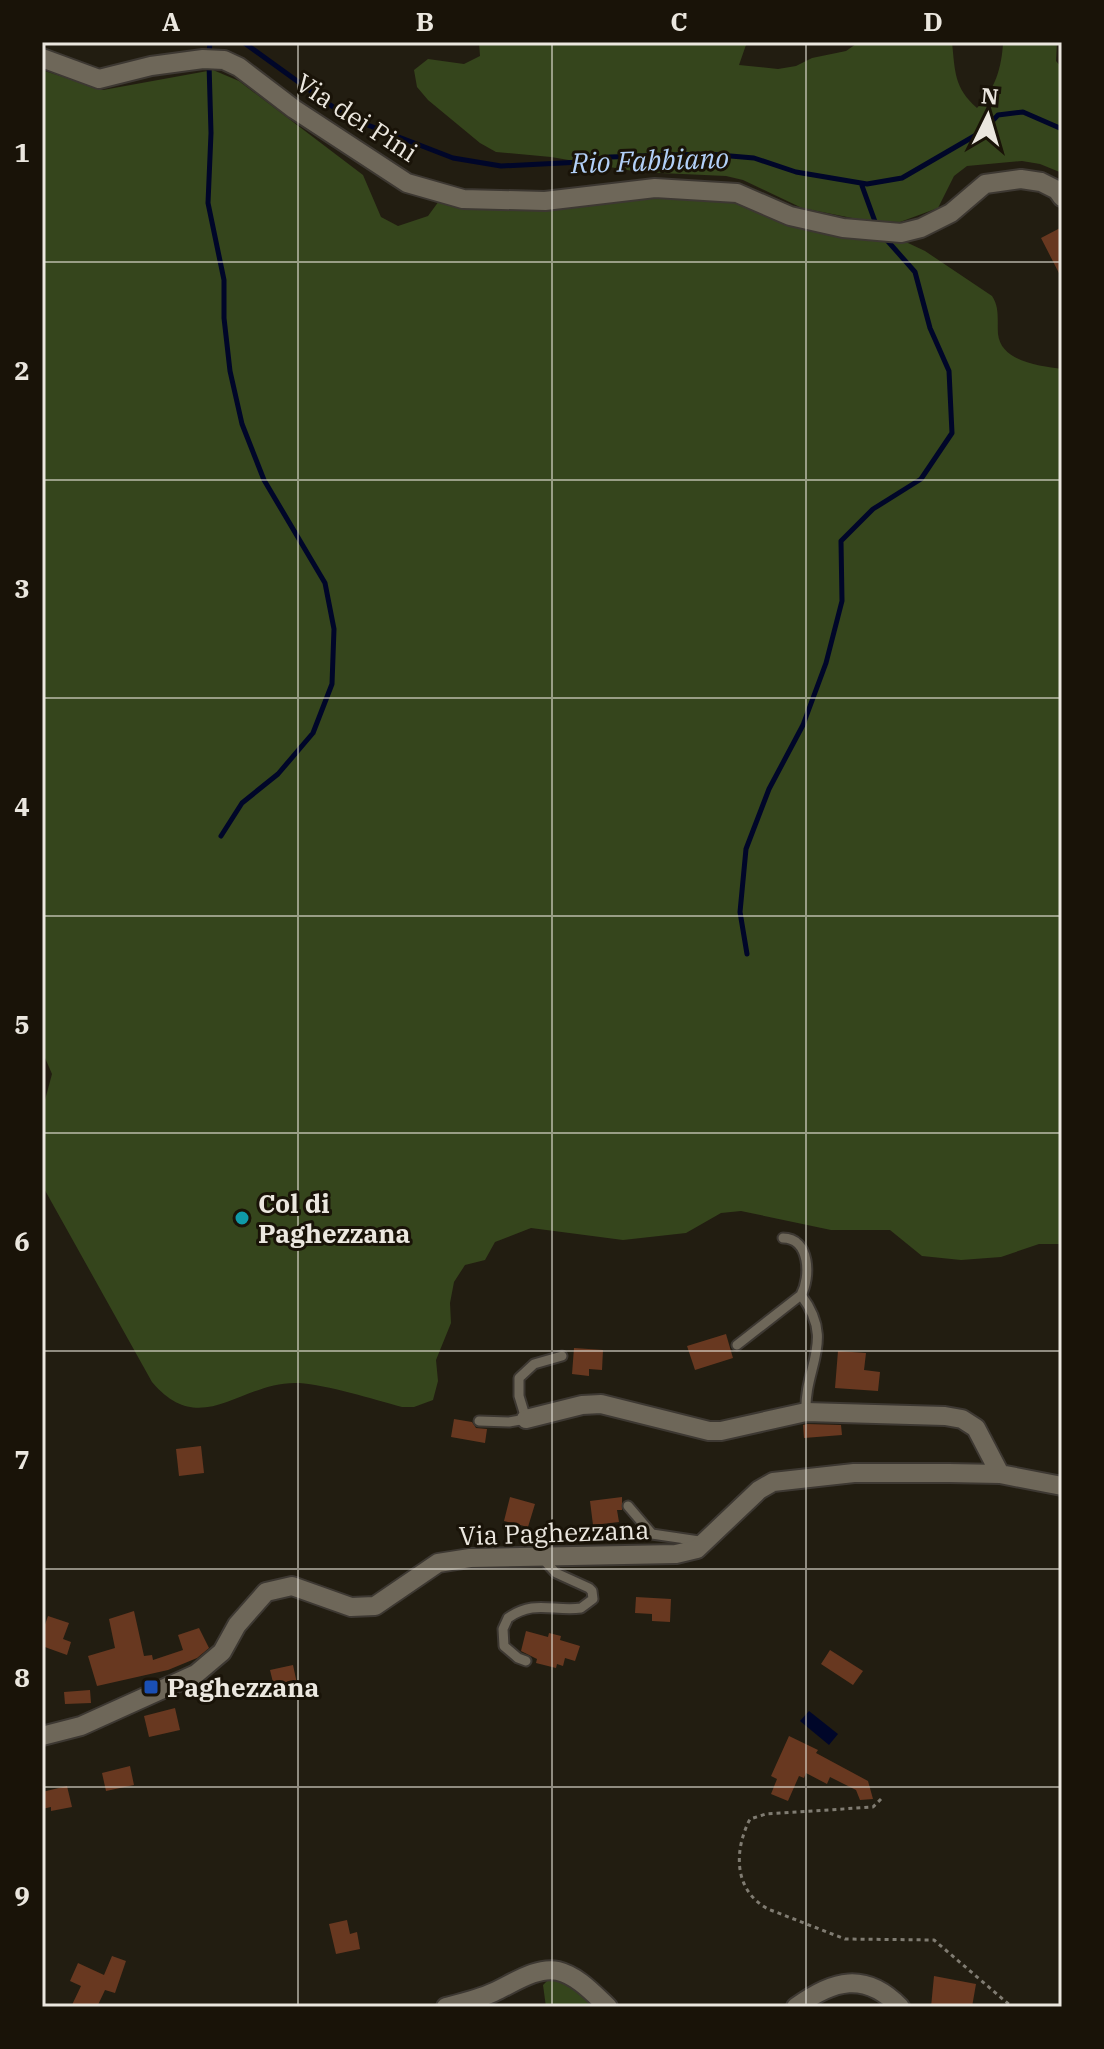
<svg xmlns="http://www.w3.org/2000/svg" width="1104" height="2049" viewBox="0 0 1104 2049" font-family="'IBM Plex Serif',serif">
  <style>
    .green { fill: #35451c }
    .water { fill: #000629 }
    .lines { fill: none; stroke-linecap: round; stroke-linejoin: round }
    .stream { stroke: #000629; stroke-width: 5 }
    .building { fill: #683820 }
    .service-casing { stroke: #3d3832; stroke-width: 13 }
    .minor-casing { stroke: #3d3832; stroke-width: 22 }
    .path { stroke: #807c72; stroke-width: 3; stroke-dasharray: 4 4; stroke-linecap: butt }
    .service { stroke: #6e6759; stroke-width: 9 }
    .minor { stroke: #6e6759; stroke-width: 18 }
    .grid { fill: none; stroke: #ebe7df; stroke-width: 2; stroke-opacity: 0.55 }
    .culture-dot { fill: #0f9aa8; stroke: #191308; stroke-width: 3 }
    .transit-dot { fill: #1a4fb4; stroke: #191308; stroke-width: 3 }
    .labels { text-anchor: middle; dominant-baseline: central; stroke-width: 6; stroke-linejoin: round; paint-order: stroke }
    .street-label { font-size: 26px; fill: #ebe7df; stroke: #191308 }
    .poi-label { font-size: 26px; font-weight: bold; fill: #ebe7df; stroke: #191308; text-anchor: start }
    .water-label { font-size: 28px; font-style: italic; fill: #b2d0f8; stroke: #191308 }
    .neatline { fill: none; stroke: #ebe7df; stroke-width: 3 }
    .grid-label { font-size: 26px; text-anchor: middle; font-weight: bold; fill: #ebe7df }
  </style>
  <rect width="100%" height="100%" fill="#221d11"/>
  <path class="green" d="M479 42H747L739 65 778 69 796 66 812 58 846 51 859 42H952C955 71 954 88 977 108 995 90 1002 67 1003 42H1057L1056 61 1062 68V173L1040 164 1022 161 967 166 954 176 938 208 900 222 867 221 802 208 743 180 726 176 639 172 551 157 496 152 480 143 428 100 417 87 414 70 428 59 464 64 480 56Z
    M42 70 103 90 213 70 239 81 363 175 381 217 398 226 428 216 439 201 462 207 521 210 633 198 736 200 786 224 908 243 925 251 992 296C1000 308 997 320 998 334 1001 362 1040 366 1062 369V1244H1039L1001 1257 961 1260 922 1256 890 1230H831L741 1211 721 1213 686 1233 623 1240 531 1228 495 1242 485 1260 465 1265 454 1282 450 1303 451 1323 436 1360 438 1381 433 1400 414 1407H402C373 1399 327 1385 299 1383 241 1380 202 1441 152 1382L42 1185V1111L52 1074 42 1051Z
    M550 1978 587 1994 593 2007H546L543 1985Z"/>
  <path class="water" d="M809 1711 838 1734 829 1745 800 1721Z"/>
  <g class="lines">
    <path class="stream" d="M243 42 347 117 453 158 501 166 581 162 610 157 707 154 754 158 796 172 867 184 902 178 983 131 998 115 1023 112 1062 129
      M209 53 210 42
      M209 64 211 133 208 203 224 280V318L230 371 242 424 264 480 325 583 334 629 332 684 313 733 278 774 242 803 221 836
      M861 183 877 227
      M747 954 740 912 746 849 769 789 803 725 826 663 842 601 841 541 873 509 921 479 952 433 949 371 930 328 915 272 885 238"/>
  </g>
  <path class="building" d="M1062 227V279L1041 238Z
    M726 1334 733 1358 695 1370 687 1346Z
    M574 1348 603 1350 602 1370 589 1369V1376L572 1374Z
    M838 1351 866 1353 864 1370 880 1372 878 1391 835 1388Z
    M454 1419 472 1422 476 1428 487 1429 485 1443 451 1437Z
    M807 1424 841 1425 842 1435 804 1438 803 1425Z
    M201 1446 204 1473 179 1476 176 1449Z
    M510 1497 535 1504 528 1527 504 1521Z
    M622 1497V1510H617L619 1522 593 1525 590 1501Z
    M636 1597 671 1599 670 1622 652 1621V1614L635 1613Z
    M134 1611 144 1656 152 1655 153 1660 183 1650 178 1635 199 1628 209 1648 197 1658 168 1670 97 1686 88 1656 115 1648 109 1619Z
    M48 1616 69 1623 63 1639 71 1642 67 1655 42 1646V1633Z
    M526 1631 548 1637 549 1633 561 1636 560 1640 580 1646 575 1661 565 1658 563 1666 557 1664 556 1668 536 1663 537 1659 521 1651Z
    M830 1650 863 1671 853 1685 821 1664Z
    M293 1665 299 1693 277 1699 270 1670Z
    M90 1690 91 1703 65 1704 64 1692Z
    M175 1708 180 1730 149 1737 144 1716Z
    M789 1736 818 1750 816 1753 868 1781 873 1799 860 1800 856 1790 830 1777 827 1784 806 1773 804 1778 799 1776 788 1801 771 1794 777 1779 771 1776Z
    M130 1766 134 1785 106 1791 102 1773Z
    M67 1786 72 1807 51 1811V1807L42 1809V1792Z
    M347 1920 350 1934 357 1932 360 1949 336 1954 329 1924Z
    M112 1956 126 1961 115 1993 105 1990 97 2007H71L81 1986 70 1981 78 1963 104 1975Z
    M934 1976 976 1984 972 2007H931Z"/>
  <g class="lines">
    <g class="service-casing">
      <path id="service" d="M801 1295C836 1341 804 1366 806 1412
        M737 1345 801 1295C811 1277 810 1238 783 1238
        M479 1421 509 1422 526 1419 519 1396V1378L534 1364 562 1356
        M628 1506 652 1534 706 1542
        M526 1661 518 1658 504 1646 503 1629 508 1618C534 1599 554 1612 581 1608L593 1599 592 1591 589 1588 556 1573 541 1557"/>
    </g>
    <g class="minor-casing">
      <path id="minor" d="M42 58 99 79 151 66 203 59 224 60 239 67 294 109 407 183 463 199 545 201 655 188 737 193 790 216 843 228 901 233 921 228 951 213 985 184 1021 179 1041 182 1057 190 1062 197
        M526 1419 582 1405 601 1404 709 1431H721L806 1412 945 1416 962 1419 976 1428 1000 1474
        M42 1736 81 1726 196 1674 222 1652 237 1625 266 1592 292 1586 351 1607 375 1606 438 1563 470 1558 676 1554 697 1549 759 1490 773 1482 854 1473H949L1000 1474 1062 1486
        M446 2007C462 2003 479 1999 494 1992 512 1984 537 1966 558 1971 578 1976 593 1993 608 2007
        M796 2007C833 1980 865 1971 900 2007"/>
    </g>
    <path class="path" d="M881 1799 873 1807 766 1814 750 1819C734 1850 733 1890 768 1909L845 1939 934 1940 1012 2007"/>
    <use href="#service" class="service"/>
    <use href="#minor" class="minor"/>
  </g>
  <path class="grid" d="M298 42V2007M552 42V2007M806 42V2007M42 262H1062M42 480H1062M42 698H1062M42 916H1062M42 1133H1062M42 1351H1062M42 1569H1062M42 1787H1062"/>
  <circle class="culture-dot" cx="242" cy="1218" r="8"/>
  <rect class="transit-dot" x="143" y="1679" width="16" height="16" rx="4"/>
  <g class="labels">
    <g class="street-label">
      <text transform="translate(357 117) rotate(33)">Via dei Pini</text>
      <text transform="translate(554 1532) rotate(-2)">Via Paghezzana</text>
    </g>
    <g class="poi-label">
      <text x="258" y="1203">Col di<tspan x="258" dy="30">Paghezzana</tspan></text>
      <text x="167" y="1687">Paghezzana</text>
    </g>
    <g class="water-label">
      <text transform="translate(650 160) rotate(-2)">Rio Fabbiano</text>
    </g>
  </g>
  <rect width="1104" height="2049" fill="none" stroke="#191308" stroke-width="88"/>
  <g transform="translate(988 116) rotate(5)" stroke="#191308" stroke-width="6" paint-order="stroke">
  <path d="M0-6L14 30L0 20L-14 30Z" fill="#ebe7df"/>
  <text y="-12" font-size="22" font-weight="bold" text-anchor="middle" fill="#ebe7df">N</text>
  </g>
  <rect x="44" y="44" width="1016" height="1961" class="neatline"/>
  <g class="grid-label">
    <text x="171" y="31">A</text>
    <text x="425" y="31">B</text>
    <text x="679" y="31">C</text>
    <text x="933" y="31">D</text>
    <text x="22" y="162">1</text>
    <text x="22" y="380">2</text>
    <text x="22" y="598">3</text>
    <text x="22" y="816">4</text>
    <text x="22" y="1034">5</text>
    <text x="22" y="1251">6</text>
    <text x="22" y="1469">7</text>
    <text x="22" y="1687">8</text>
    <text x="22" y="1905">9</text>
  </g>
</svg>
